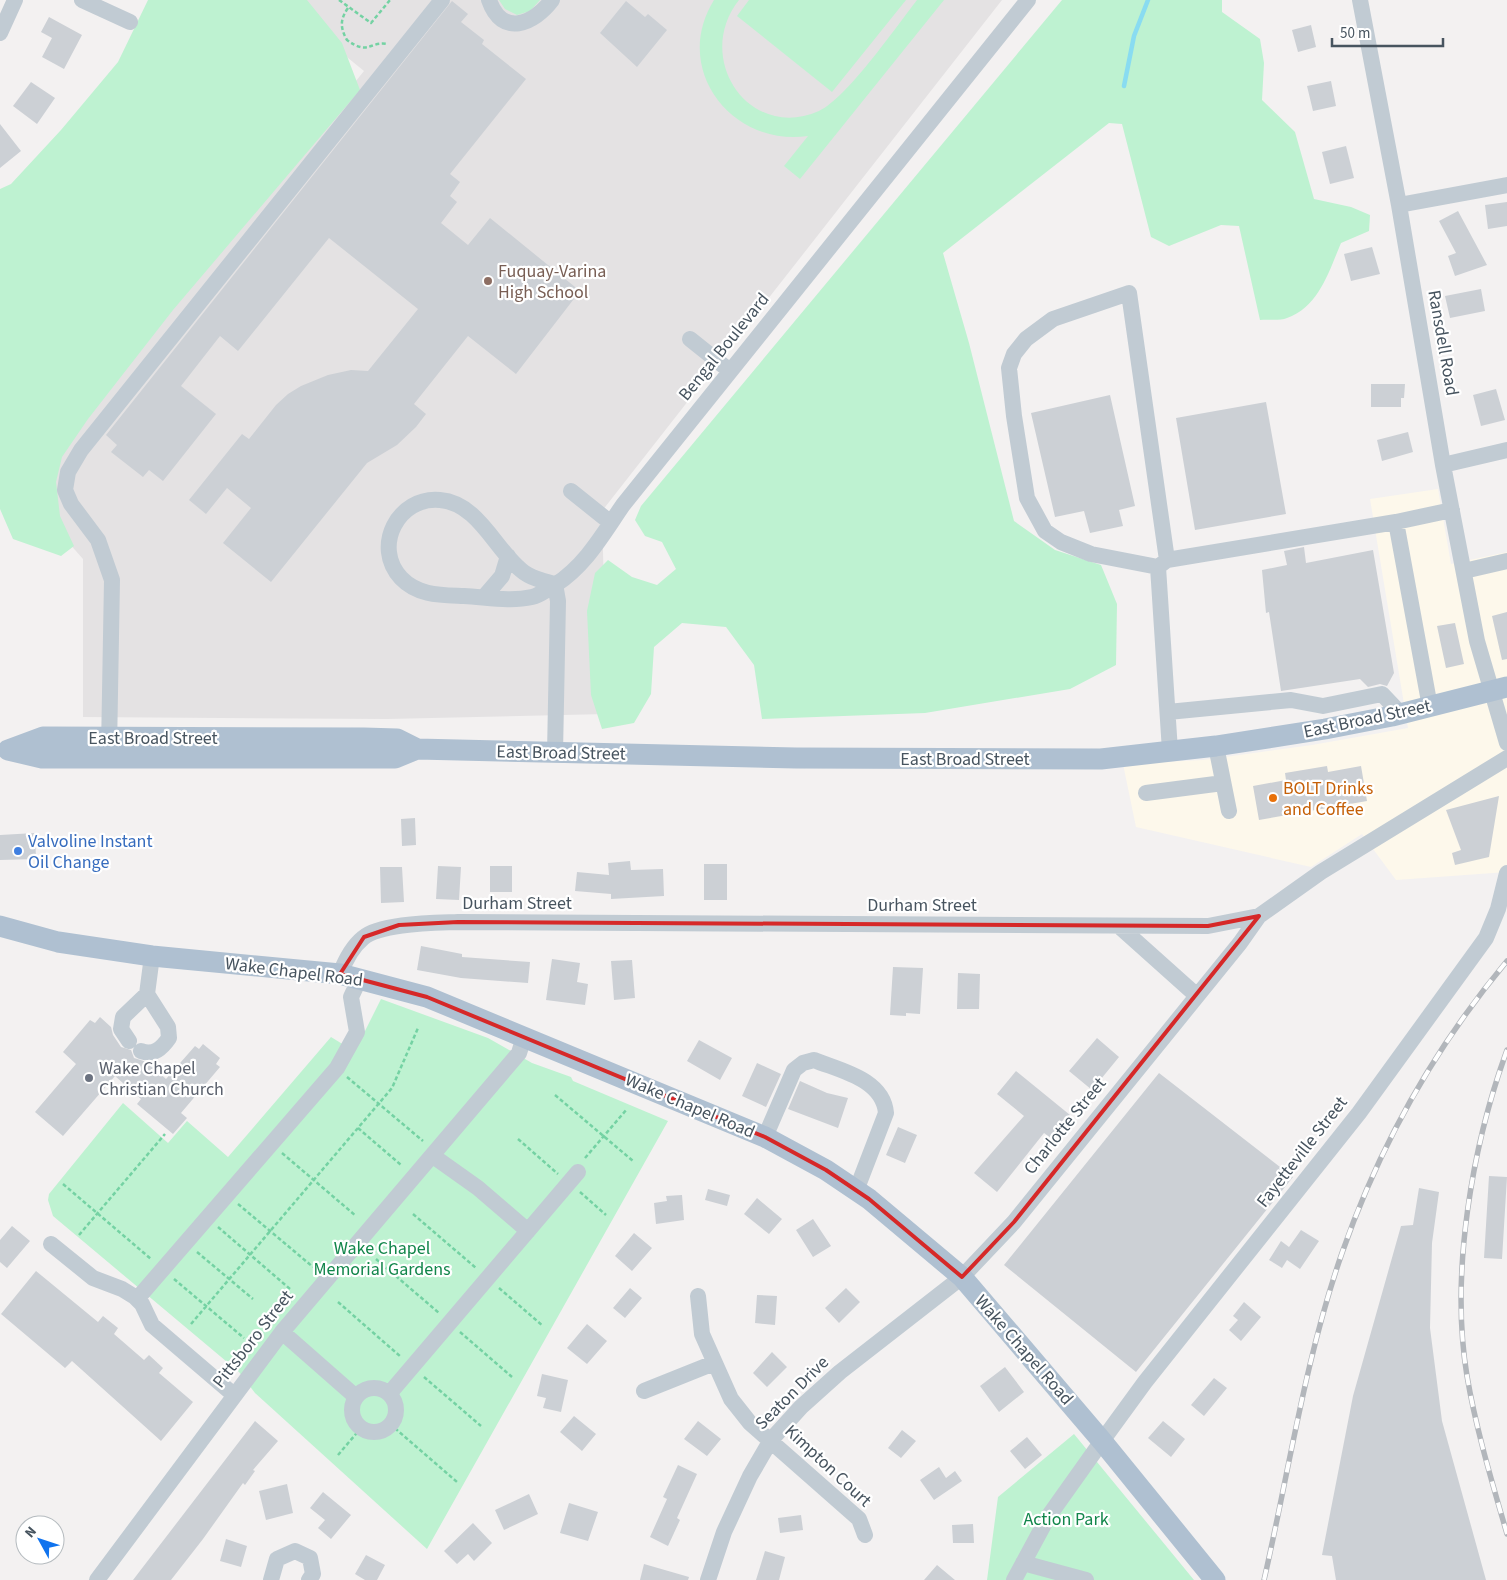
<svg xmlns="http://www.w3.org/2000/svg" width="1507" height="1580" viewBox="0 0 1507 1580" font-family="'Source Sans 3',sans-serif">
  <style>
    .commercial { fill: #fdf8eb }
    .education { fill: #e4e2e3 }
    .green { fill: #bef2d1 }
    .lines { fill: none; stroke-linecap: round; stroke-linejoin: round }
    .stream { stroke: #89dcf1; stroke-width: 4.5 }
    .building { fill: #ccd0d5 }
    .path { stroke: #74d2a3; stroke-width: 2.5; stroke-dasharray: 4 2.5; stroke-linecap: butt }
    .minor { stroke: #c1cbd3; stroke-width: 16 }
    .major { stroke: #afc0d1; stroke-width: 21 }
    .rail-casing { stroke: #b2b6bb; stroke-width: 5.5 }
    .rail { stroke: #fff; stroke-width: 4; stroke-dasharray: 11; stroke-linecap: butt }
    .marked { fill: none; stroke: #d62828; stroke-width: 4; stroke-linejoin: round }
    .education-dot { fill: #8d6e63; stroke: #fff; stroke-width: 2 }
    .food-dot { fill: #e8710a; stroke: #fff; stroke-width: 2 }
    .shop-dot { fill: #3f7fe0; stroke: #fff; stroke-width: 2 }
    .worship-dot { fill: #6b7280; stroke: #fff; stroke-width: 2 }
    .labels { text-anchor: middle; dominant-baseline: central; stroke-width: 4.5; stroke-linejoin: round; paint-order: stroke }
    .education-label { font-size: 18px; fill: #785e54; stroke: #fff; text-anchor: start }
    .street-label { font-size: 18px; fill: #47545f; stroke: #fff }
    .food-label { font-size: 18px; fill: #c56008; stroke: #fff; text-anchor: start }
    .shop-label { font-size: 18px; fill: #366cbe; stroke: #fff; text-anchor: start }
    .worship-label { font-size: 18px; fill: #5b616d; stroke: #fff; text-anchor: start }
    .park-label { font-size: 18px; fill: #12864b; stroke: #fff }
  </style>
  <rect width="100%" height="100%" fill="#f3f1f1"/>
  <path class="commercial" d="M1438 489 1451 564 1507 552V872L1396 880 1362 834 1311 867 1136 827 1123 764 1203 760 1312 745 1408 728 1370 499Z"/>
  <path class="education" d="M277 0H1002L602 511 607 714 387 719 83 717V559L24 492 364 71Z"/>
  <path class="green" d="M148 0H307L342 43 360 90 173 310 88 419 62 457 56 482 60 516 74 546 61 556 13 539 0 509V189L11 184 61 130 118 62Z
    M499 0H540L530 11 517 15 505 9Z
    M714 0H739C693 58 749 142 819 111 847 98 896 27 917 0H944L800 179 784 166 808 136C732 147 671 69 714 0Z
    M749 0H906L832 92 737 16Z
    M1062 0H1222V12L1260 39 1264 63 1262 100 1295 132 1314 199 1351 207 1370 215 1369 231 1341 243C1329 271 1319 307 1287 318 1280 321 1268 319 1260 320L1239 226 1221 225 1169 246 1151 237 1122 124 1109 123 943 253 969 343 1014 521 1055 550 1101 565 1117 604 1116 665 1070 689 925 713 762 719 754 665 726 627 682 623 654 647 651 694 634 723 602 729 591 695 587 611 595 573 608 560 632 577 657 585 676 569 662 542 645 536 635 520 641 506Z
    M381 999 488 1038 532 1063 571 1077 573 1081 668 1121 427 1549 255 1393 239 1372 53 1216 48 1200 49 1194 123 1103 168 1143 187 1121 228 1157 331 1037 344 1045H358Z
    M1074 1434 1194 1580H987L998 1497Z"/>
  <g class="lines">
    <path class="stream" d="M1124 86 1134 36 1148 0"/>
  </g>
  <path class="building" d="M452 1 468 14 461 22 484 40 482 44 526 79 450 174 460 182 450 196 457 202 441 223 468 245 490 218 580 291 516 374 468 336 414 404 426 414 416 427 397 445 367 463 271 582 223 543 251 508 227 488 206 514 189 500 242 434 249 439 276 405 288 394 301 386 328 375 351 370 368 371 418 309 329 238 238 351 220 336 181 386 216 414 163 481 149 470 143 477 111 452 117 445 106 435Z
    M626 1 645 17 648 14 667 30 637 67 600 33Z
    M49 17 82 35 64 69 42 57 52 38 41 32Z
    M1311 25 1316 47 1298 52 1292 30Z
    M1331 81 1336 106 1313 111 1307 86Z
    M31 82 55 98 37 124 13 106Z
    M0 124 21 151 0 168Z
    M1346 146 1354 178 1330 184 1322 152Z
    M1507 202V226L1488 229 1485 205Z
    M1458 211 1487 265 1455 276 1448 256 1456 253 1439 221Z
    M1372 247 1380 274 1351 281 1344 254Z
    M1481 289 1485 311 1450 318 1445 296Z
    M1371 384H1405L1404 398H1401V407H1371Z
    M1496 389 1505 420 1481 426 1473 395Z
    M1110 395 1135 506 1119 510 1123 526 1090 533 1084 511 1055 517 1031 413Z
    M1266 402 1286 514 1195 530 1176 418Z
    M1408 432 1413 452 1382 461 1377 440Z
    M1304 547 1306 563 1373 550 1394 673 1387 686 1380 684 1368 687 1360 679 1281 691 1269 612 1266 613 1262 570 1287 565 1284 551Z
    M1507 612V659L1502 660 1492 616Z
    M1455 623 1464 664 1446 668 1437 626Z
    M1327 766 1328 772 1361 766 1367 801 1259 820 1253 786 1286 780 1285 773Z
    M1499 796 1489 857 1455 865 1452 853 1461 850 1446 810Z
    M415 818 416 845 402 846 401 819Z
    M35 833 36 859 0 860V835Z
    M630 861 631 870 663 869 664 896 611 899V894L575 891 577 872 609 875 608 863Z
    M704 864H727V900H704Z
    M438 866 461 867 459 900 436 899Z
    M490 866H512V892H490Z
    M380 867H402L404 902 381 903Z
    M421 946 462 954V957L530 962 528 983 461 978 417 970Z
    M552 959 580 963 577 982 588 984 585 1005 546 1000Z
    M632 960 635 998 614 1000 611 961Z
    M893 967 923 968 920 1014 906 1013V1016L890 1015Z
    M958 973 980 974 979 1009H957Z
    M100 1017 111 1027 113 1035 121 1047 131 1050 134 1058 147 1062 166 1079 195 1046 199 1049 203 1044 220 1058 216 1064 220 1067 181 1113 187 1118 173 1134 137 1104 141 1099 115 1076 63 1136 35 1112 76 1064 63 1052 90 1020 95 1023Z
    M1097 1038 1119 1057 1092 1090 1069 1071Z
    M699 1040 732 1058 720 1080 687 1061Z
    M757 1063 781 1074 766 1107 742 1096Z
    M1016 1071 1070 1115 1051 1138 1044 1133 997 1192 974 1173 1024 1116 997 1094Z
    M1159 1073 1293 1177 1136 1372 1004 1265Z
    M800 1081 827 1093 848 1098 838 1128 788 1109Z
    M898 1127 917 1135 905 1163 886 1155Z
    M1489 1176 1507 1177 1502 1259 1484 1258Z
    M1419 1188 1439 1192 1432 1243 1430 1328 1442 1421 1486 1580H1336L1332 1556 1322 1555 1353 1396 1401 1226 1413 1225Z
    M708 1189 730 1195 727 1206 705 1200Z
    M682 1195 684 1220 656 1224 654 1203 667 1201 666 1196Z
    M757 1198 782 1219 769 1234 744 1214Z
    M813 1219 831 1246 813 1257 796 1230Z
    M12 1226 30 1241 7 1268 0 1262V1240Z
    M1301 1230 1319 1241 1300 1269 1287 1260 1282 1268 1269 1260 1281 1241 1289 1247Z
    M634 1233 652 1248 632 1271 615 1256Z
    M36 1271 98 1322 103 1316 118 1328 114 1334 144 1360 149 1355 163 1368 159 1373 193 1402 161 1441 72 1361 65 1368 1 1314Z
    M630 1288 642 1298 625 1318 613 1308Z
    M846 1288 860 1302 839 1323 825 1308Z
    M757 1295 777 1296 775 1325 755 1323Z
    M1244 1302 1261 1317 1241 1341 1229 1330 1238 1320 1233 1316Z
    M587 1324 607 1341 587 1364 567 1348Z
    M772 1352 787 1367 767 1387 753 1373Z
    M1005 1367 1024 1392 999 1412 980 1386Z
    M542 1374 568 1380 561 1412 543 1408 546 1398 537 1396Z
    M1214 1378 1227 1388 1204 1416 1191 1405Z
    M574 1416 596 1434 582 1451 560 1432Z
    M255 1421 278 1441 253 1470 255 1471 245 1485 243 1483 203 1539 171 1580H133Z
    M698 1421 721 1439 707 1456 684 1439Z
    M1163 1421 1185 1439 1171 1457 1148 1438Z
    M902 1430 916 1441 901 1458 888 1448Z
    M1027 1437 1042 1455 1025 1469 1010 1451Z
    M678 1465 697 1474 677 1518 680 1520 668 1546 650 1537 667 1499 663 1497Z
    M939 1467 946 1478 955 1471 962 1481 934 1500 920 1480Z
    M287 1484 293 1513 266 1520 259 1491Z
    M323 1492 351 1515 331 1539 318 1528 325 1520 310 1508Z
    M529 1494 538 1514 504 1530 495 1510Z
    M569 1503 598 1512 588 1541 560 1533Z
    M801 1515 803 1530 780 1533 778 1518Z
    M473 1523 492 1543 474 1561 468 1554 457 1564 444 1551Z
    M973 1524 974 1543H953L952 1525Z
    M226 1539 247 1546 241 1567 220 1561Z
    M765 1551 785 1557 779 1580H756Z
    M366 1555 385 1565 377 1580H365L355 1574Z
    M644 1564 689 1577 688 1580H640Z
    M937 1565 955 1580H924Z"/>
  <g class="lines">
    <path class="path" d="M339 0 371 23 390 0
      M348 8C340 19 340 28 347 40 369 56 369 41 387 44
      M347 1077 423 1141
      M555 1095 633 1161
      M358 1128 401 1165
      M518 1139 558 1174
      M282 1153 356 1216
      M585 1158 627 1109
      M63 1184 151 1259
      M580 1192 606 1215
      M238 1204 313 1267
      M413 1214 476 1268
      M218 1227 290 1289
      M79 1235 165 1134
      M197 1252 253 1299
      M376 1259 439 1313
      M174 1279 244 1338
      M499 1288 543 1326
      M338 1302 401 1357
      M191 1324 392 1088 418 1028
      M460 1332 512 1377
      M424 1377 481 1426
      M390 1424 457 1482
      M338 1455 361 1428"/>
    <path class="minor" d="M82 0 130 22
      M489 0C502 38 534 24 552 0
      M1360 0 1399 205 1443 465 1477 641 1507 743
      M0 33 15 0
      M1399 205 1507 185
      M690 339 730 371
      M1443 465 1507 450
      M571 491 611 523
      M1158 567 1091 554 1061 542 1045 531 1027 498 1014 416 1009 368 1014 354 1026 339 1053 319 1129 293 1167 560
      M1464 571 1507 561
      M555 584C543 581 530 578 521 570 495 549 478 503 440 500 398 496 372 547 401 578 418 596 442 595 464 596 486 597 510 602 532 597 541 595 547 589 555 585 586 565 603 534 623 505L1028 0
      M484 597 502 576 508 556
      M1430 707 1396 522 1452 510
      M1168 712 1291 700 1323 706 1382 694 1401 714
      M1216 746 1229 811
      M109 749 112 580 98 540 71 504 65 490 68 472 81 450 442 0
      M1170 751 1158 567 1167 560 1396 522
      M555 753 558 601 555 584
      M1146 793 1223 783
      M1120 927 1196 995
      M340 974C345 961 352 947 363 938 380 923 435 923 458 922L1208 926 1259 916 1321 872 1507 758
      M129 1041 121 1029 123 1017 147 994 152 956
      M141 1051C154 1056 162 1048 169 1038L168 1027 147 994
      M765 1137 794 1070 803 1063 814 1060C841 1071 883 1079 886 1113L856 1191
      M433 1156 478 1188 528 1231
      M51 1244 93 1278 122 1289 135 1297 142 1304 152 1325 234 1395
      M698 1296 702 1334 731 1399 750 1423 859 1519 865 1535
      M137 1299 337 1068 357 1032 351 997 360 978
      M282 1332 356 1397
      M352 1410a22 22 0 1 1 44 0a22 22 0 1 1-44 0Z
      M644 1391 714 1363
      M389 1394 578 1172
      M1023 1563 1086 1580
      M97 1580 282 1332 519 1053 524 1037
      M271 1580 277 1559 295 1551 310 1558 313 1574 309 1580
      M708 1580 724 1532 750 1476 771 1440 801 1407 840 1372 962 1277 1014 1222 1240 943 1259 916
      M1014 1580 1048 1517 1102 1441 1145 1382 1359 1113 1486 938 1498 909 1507 873"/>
    <path class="major" d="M8 750 43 737 364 738 397 739 417 749 796 758 1101 759 1216 746 1325 729 1392 716 1507 687
      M8 750 42 758H395L417 749
      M0 926 58 942 152 956 340 974 427 997 765 1137 826 1170 869 1199 962 1277 1102 1441 1215 1580"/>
    <g class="rail-casing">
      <path id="rail" d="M1507 1050C1472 1146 1450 1274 1467 1376 1476 1429 1492 1482 1507 1534
        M1264 1580C1289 1471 1305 1359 1342 1253 1379 1147 1435 1047 1507 961"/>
    </g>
    <use href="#rail" class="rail"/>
  </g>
  <path class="marked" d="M1259 916 1014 1222 962 1277 869 1199 826 1170 765 1137 427 997 340 974 364 937 399 925 458 922 1208 926Z"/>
  <circle class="education-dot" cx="488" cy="281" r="5"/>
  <circle class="food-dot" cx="1273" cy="798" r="5"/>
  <circle class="shop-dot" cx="18" cy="851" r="5"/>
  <circle class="worship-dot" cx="89" cy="1078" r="5"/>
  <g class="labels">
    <g class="education-label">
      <text x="498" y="271">Fuquay-Varina<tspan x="498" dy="21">High School</tspan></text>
    </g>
    <g class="street-label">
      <text transform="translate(1443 343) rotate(80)">Ransdell Road</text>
      <text transform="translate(724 347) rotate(-51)">Bengal Boulevard</text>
      <text transform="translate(1367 719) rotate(-12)">East Broad Street</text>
      <text x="153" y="738">East Broad Street</text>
      <text transform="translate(561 753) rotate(1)">East Broad Street</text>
      <text x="965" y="759">East Broad Street</text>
      <text x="517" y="903">Durham Street</text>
      <text x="922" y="905">Durham Street</text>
      <text transform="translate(294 972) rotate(7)">Wake Chapel Road</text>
      <text transform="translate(690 1106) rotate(23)">Wake Chapel Road</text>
      <text transform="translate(1065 1126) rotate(-51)">Charlotte Street</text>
      <text transform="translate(1302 1152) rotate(-52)">Fayetteville Street</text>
      <text transform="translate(253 1339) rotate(-52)">Pittsboro Street</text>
      <text transform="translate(1024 1350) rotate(49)">Wake Chapel Road</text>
      <text transform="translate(792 1393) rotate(-45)">Seaton Drive</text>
      <text transform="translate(828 1466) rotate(43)">Kimpton Court</text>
    </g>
    <g class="food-label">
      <text x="1283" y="788">BOLT Drinks<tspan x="1283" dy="21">and Coffee</tspan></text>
    </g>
    <g class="shop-label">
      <text x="28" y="841">Valvoline Instant<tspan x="28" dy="21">Oil Change</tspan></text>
    </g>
    <g class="worship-label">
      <text x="99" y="1068">Wake Chapel<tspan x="99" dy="21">Christian Church</tspan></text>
    </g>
    <g class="park-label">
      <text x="382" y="1248">Wake Chapel<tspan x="382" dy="21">Memorial Gardens</tspan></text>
      <text x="1066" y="1519">Action Park</text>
    </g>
  </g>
  <g transform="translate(40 1540) rotate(310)"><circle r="24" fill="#ffffff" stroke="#b5bbbf"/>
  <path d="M0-4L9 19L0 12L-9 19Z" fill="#1073ee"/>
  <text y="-8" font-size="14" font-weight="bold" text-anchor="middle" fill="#47545f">N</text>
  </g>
  <path d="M1332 38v8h111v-8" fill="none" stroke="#47545f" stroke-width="2.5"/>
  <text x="1340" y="38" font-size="15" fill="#47545f" stroke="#ffffff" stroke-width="4" paint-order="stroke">50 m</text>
</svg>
